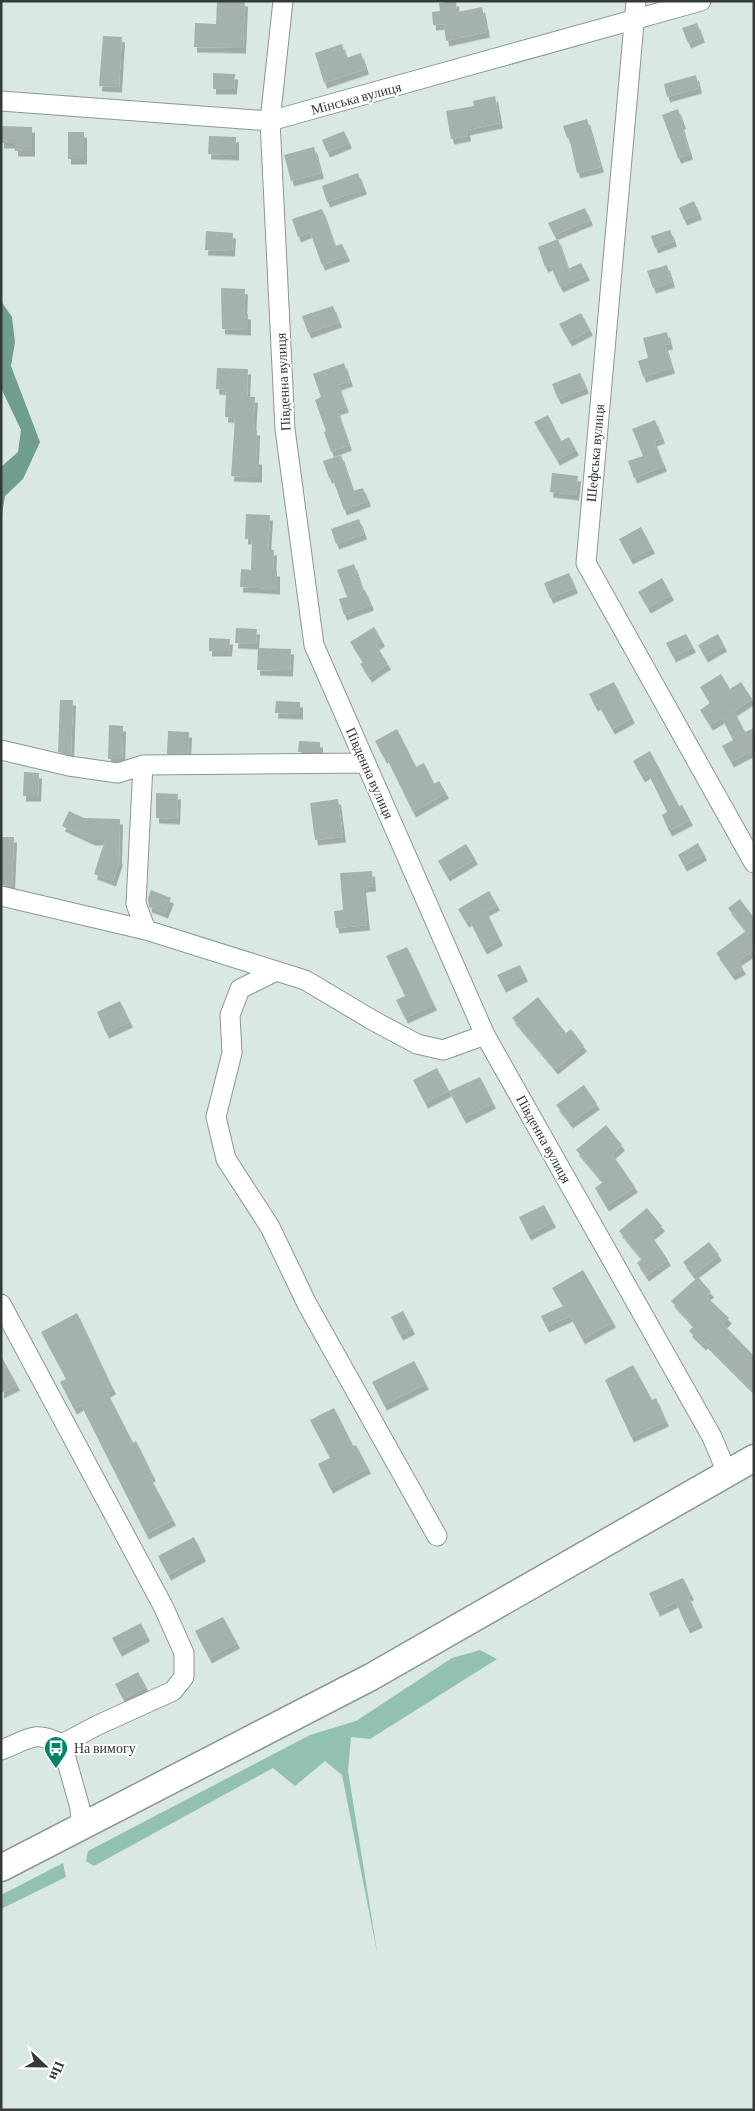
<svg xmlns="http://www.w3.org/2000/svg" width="755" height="2111" viewBox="0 0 755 2111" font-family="'Crimson Pro',serif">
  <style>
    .forest { fill: #93c1b1 }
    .water { fill: #709e8e }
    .building { fill: #a4b1ac; filter: url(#shadow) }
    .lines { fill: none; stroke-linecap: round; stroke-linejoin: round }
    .street-casing { stroke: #8a9792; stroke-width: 21 }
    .secondary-casing { stroke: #8a9792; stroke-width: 29 }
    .street { stroke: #fff; stroke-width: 19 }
    .secondary { stroke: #fff; stroke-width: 26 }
    .labels { text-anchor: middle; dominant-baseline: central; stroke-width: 4; stroke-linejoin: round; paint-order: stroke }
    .street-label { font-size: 14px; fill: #343a37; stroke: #fff }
    .poi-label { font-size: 14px; fill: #343a37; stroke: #fff; text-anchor: start }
  </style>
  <defs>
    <filter id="shadow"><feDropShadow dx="3" dy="5.5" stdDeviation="0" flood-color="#0004"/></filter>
  </defs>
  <rect width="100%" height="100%" fill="#dae8e3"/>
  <path class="forest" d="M480 1650 497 1659 370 1739 351 1737 348 1771 378 1957 342 1775 325 1761 295 1786 273 1768 94 1866 86 1861 88 1851 310 1735 356 1721 452 1658Z
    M63 1863 66 1877 1 1909V1895Z"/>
  <path class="water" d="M1 301 12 317 15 342 11 366 40 442 23 479 5 496 1 521V467L18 452 21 430 1 388Z"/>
  <path class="building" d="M217 1H245L243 48 194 47 195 23 216 24Z
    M456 1 457 12 482 7 487 32 446 41 444 24 433 25 432 12 440 11 439 3Z
    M697 23 702 37 688 43 682 28Z
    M103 36 122 37 119 87 99 86Z
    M342 44 346 58 361 53 366 69 324 83 315 53Z
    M213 73 235 74 234 89H213Z
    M696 75 699 88 667 97 664 84Z
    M495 96 500 123 467 130 468 136 451 139 446 111 474 106 473 101Z
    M678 109 683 124H681L690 154 678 158 662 115Z
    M587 119 601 167 577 173 569 137 567 138 563 126Z
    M1 126 32 127V151H15V143H1Z
    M344 131 349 143 327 152 322 140Z
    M68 132H84V159H68Z
    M209 136 236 137V155L208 154Z
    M314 147 321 173 291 181 284 155Z
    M358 173 364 189 327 202 322 186Z
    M694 201 699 214 684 220 679 208Z
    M585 208 590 220 554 235 548 223Z
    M322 209 335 246 342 244 347 256 322 265 310 232 298 237 292 219Z
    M670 230 674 241 655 248 651 236Z
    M206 231 233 233 232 251 205 250Z
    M558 239 568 269 581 263 587 275 560 287 550 265 545 267 538 247Z
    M667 265 672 282 653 288 647 271Z
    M221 288 245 289 244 314H248V330L222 329Z
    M333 306 339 322 308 333 302 316Z
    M581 313 590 330 569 341 559 324Z
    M667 332 670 344 665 345 672 368 643 377 638 361 648 358 643 338Z
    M344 363 350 381 338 385 346 407 337 410 349 445 331 452 324 432 326 431 315 400 321 397 313 374Z
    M217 368 248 369 247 397H255L253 430H257L256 459H259V477L231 476 235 418 225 417 226 390 216 389Z
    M580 373 586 388 558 399 552 384Z
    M548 415 561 441 569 437 576 450 557 460 534 422Z
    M655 420 662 438 654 441 664 466 634 478 628 461 643 456 632 429Z
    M341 455 353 491 363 488 368 501 344 510 332 477 329 478 323 461Z
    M552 473 578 476 576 495 550 492Z
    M246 514 270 515 268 550H274L273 571H277V589L240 587 241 569 251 570 252 539H245Z
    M359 519 364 534 336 544 331 529Z
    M641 527 652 548 630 559 619 539Z
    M354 564 363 591 365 590 371 605 344 615 339 599 347 597 337 570Z
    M569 573 575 588 550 598 544 583Z
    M662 578 671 595 648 608 638 592Z
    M374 627 382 641 376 645 388 664 369 677 360 664 363 662 350 642Z
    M236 628 257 629 256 644 235 643Z
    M686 634 693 647 673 657 666 643Z
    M718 634 724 646 705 657 698 645Z
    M209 638 230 639 229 651H209Z
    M258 648 291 649 290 671 257 670Z
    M721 674 730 689 741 682 752 699 734 711 745 732 754 728V750L731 762 722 746 733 740 722 718 710 725 700 710 710 703 700 687Z
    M614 682 632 718 612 729 598 704 595 706 589 694Z
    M60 700H73L71 755 58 752Z
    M276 701 300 702V714L275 713Z
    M109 725 123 726 122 759H108Z
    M397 729 416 767 424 763 434 784 439 781 446 793 413 812 386 757 384 758 375 741Z
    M168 731 189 732 188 753 167 754Z
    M299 741 320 742V752H298Z
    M650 751 679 806 682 805 690 820 669 831 662 815 667 812 648 773 642 777 633 761Z
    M24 772 39 773 38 796H23Z
    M156 793 178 794 177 819 156 818Z
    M338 799 343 837 315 840 310 803Z
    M69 811 84 818 120 819 119 859H120L113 881 94 874 105 840H92L62 826Z
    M1 837H14L12 886 1 885Z
    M698 843 704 855 684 866 678 855Z
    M466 844 475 859 447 876 438 861Z
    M372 871 373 886 363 887 367 925 336 928 334 911 343 910 340 873Z
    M151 890 171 898 165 913 149 907 148 898Z
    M489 891 497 905 486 911 500 940 484 949 469 920 466 922 458 909Z
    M740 899 754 918V950L738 961 743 969 732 975 716 953 746 931 728 908Z
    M407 947 434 1005 405 1018 396 1000 405 996 386 956Z
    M520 965 525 976 503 987 497 975Z
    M538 997 566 1033 571 1029 584 1046 555 1069 512 1018Z
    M120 1001 130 1022 106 1033 97 1012Z
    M437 1068 449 1091 425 1103 413 1080Z
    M480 1077 493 1103 463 1118 449 1091Z
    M584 1085 597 1104 570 1123 556 1105Z
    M606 1125 622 1145 612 1154 635 1187 606 1206 595 1188 603 1182 576 1150Z
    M544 1205 553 1222 528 1235 519 1217Z
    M647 1208 662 1226 651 1235 668 1260 646 1276 637 1263 642 1259 619 1231Z
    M709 1242 719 1255 693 1275 683 1262Z
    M583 1270 613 1322 582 1339 570 1316 546 1327 541 1316 563 1306 552 1288Z
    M698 1277 711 1292 706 1296 729 1318 723 1324 754 1356V1392L705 1343 703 1345 689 1331 694 1326 671 1301Z
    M403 1311 412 1329 400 1335 391 1317Z
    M77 1313 113 1389 107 1392 133 1443 136 1441 153 1476 150 1477 173 1520 146 1534 81 1405 74 1409 60 1382 66 1379 41 1332Z
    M1 1356 17 1385 1 1393Z
    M414 1361 426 1384 384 1405 372 1382Z
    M633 1365 652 1400 656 1398 666 1421 631 1437 605 1380Z
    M334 1408 353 1446 356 1445 368 1468 330 1488 318 1464 330 1458 310 1420Z
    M194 1537 203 1556 168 1575 158 1556Z
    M683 1578 691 1595 688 1596 700 1622 687 1628 676 1602 657 1611 649 1593Z
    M223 1617 237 1643 209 1658 195 1631Z
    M141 1623 147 1636 119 1651 112 1638Z
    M138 1672 146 1687 123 1699 115 1684Z"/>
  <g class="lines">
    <g class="street-casing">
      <path id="street" d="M283 1 270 121 285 429 314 645 485 1035 712 1437 727 1473
        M636 1 586 563 754 863
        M1 101 270 121 701 1
        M1 750 69 766 118 773 143 765
        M1 896 146 930 305 980 374 1021 417 1044 443 1050 485 1035
        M146 930 136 904 143 765 366 763
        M276 971 240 989 230 1015 232 1053 216 1117 226 1159 270 1227 307 1304 437 1536
        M1 1304 163 1606 184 1653V1677L173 1691 98 1725 62 1744
        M1 1750C29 1740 32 1729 62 1744L80 1808 81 1827"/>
    </g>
    <g class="secondary-casing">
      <path id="secondary" d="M1 1868 371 1677 754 1458"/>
    </g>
    <use href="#street" class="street"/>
    <use href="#secondary" class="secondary"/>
  </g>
  <defs>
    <g id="bus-pin" transform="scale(1.25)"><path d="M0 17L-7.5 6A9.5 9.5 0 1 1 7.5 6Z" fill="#008568" stroke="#fff"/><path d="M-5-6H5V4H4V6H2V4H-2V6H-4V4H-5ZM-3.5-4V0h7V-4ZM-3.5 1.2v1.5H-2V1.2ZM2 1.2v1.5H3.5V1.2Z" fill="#fff"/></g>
  </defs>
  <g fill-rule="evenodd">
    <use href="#bus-pin" x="56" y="1748"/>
  </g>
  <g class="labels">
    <g class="street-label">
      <text transform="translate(356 98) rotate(-15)">Мінська вулиця</text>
      <text transform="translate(283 382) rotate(-93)">Південна вулиця</text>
      <text transform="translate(595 453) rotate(-85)">Шефська вулиця</text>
      <text transform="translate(370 773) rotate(66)">Південна вулиця</text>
      <text transform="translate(544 1139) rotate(61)">Південна вулиця</text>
    </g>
    <g class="poi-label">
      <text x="74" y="1748">На вимогу</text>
    </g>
  </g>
  <rect width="755" height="2111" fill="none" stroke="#343a37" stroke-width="5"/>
  <g transform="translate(45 2066) rotate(112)" stroke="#ffffff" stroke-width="4" paint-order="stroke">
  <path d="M0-4L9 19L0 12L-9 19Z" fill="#343a37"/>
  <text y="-8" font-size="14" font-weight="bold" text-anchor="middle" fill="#343a37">Пн</text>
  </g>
</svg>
